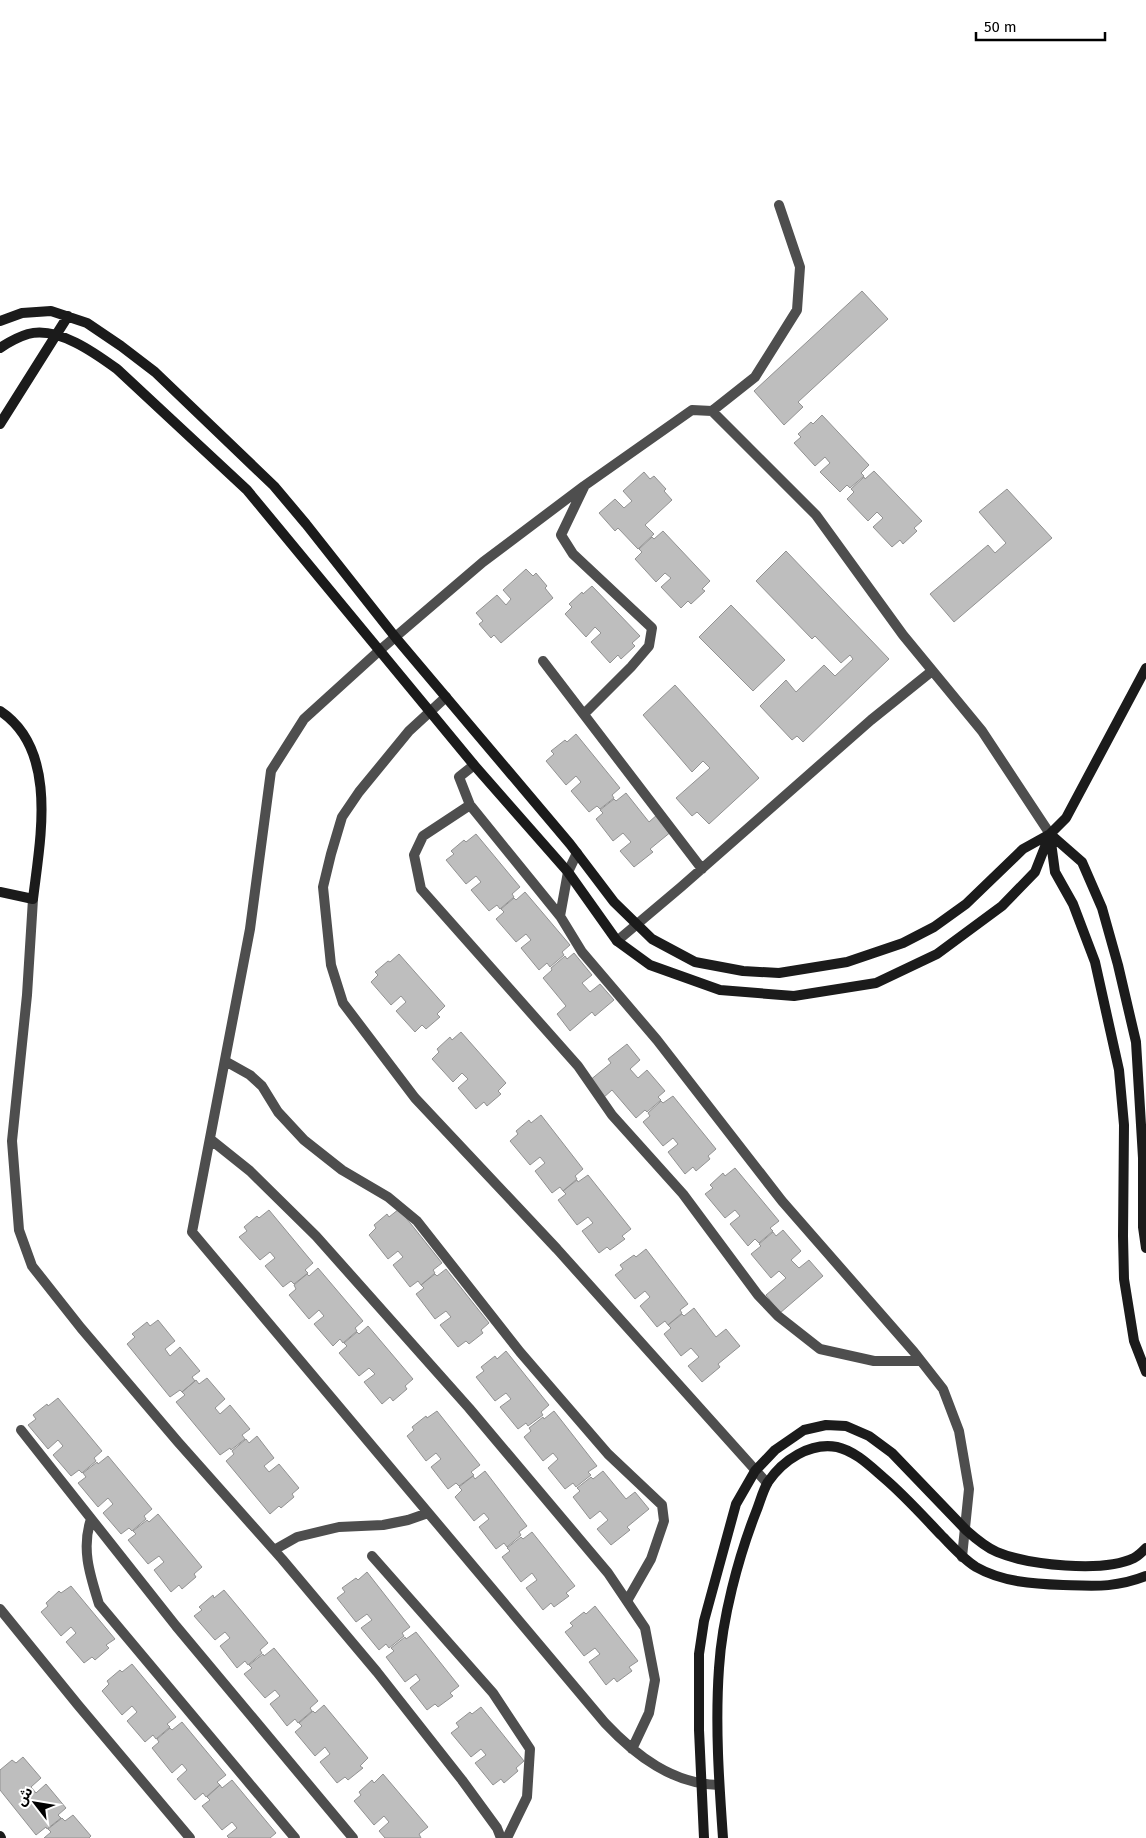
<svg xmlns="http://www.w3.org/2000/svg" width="1146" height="1838" viewBox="0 0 1146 1838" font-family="'Fira Sans','Noto Sans Arabic',sans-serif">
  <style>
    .building { fill: #bebebe; stroke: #929292 }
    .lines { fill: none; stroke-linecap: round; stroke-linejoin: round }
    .street { stroke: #4e4e4e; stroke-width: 10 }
    .secondary { stroke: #1b1b1b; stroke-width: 10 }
  </style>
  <rect width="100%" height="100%" fill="#fff"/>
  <path class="building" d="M862 291 888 319 798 402 803 407 784 425 754 391Z
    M822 415 869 465 861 473 864 476 850 488 847 485 840 492 820 472 830 463 825 457 815 466 794 443 801 437 798 434 811 422 813 424Z
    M874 471 922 521 914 528 917 531 903 544 900 540 892 547 873 527 883 518 877 512 868 521 847 499 854 492 851 489 864 477 865 479Z
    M644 472 650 479 654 476 666 489 664 491 672 500 645 525 654 534 638 549 618 528 615 531 599 513 615 499 624 508 632 501 623 491Z
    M1007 489 1052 538 954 622 930 594 988 545 995 553 1006 543 979 512Z
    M663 531 710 581 702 589 705 591 691 604 688 601 681 608 661 587 671 578 665 573 656 582 635 559 642 552 639 549 652 537 654 539Z
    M786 551 889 659 803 742 797 736 792 740 760 706 786 680 796 692 824 665 835 676 853 659 850 655 841 663 815 636 812 639 756 581Z
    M526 569 533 576 536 573 547 586 545 588 553 598 501 643 494 635 491 638 479 624 483 621 476 613 497 595 506 605 511 599 503 590Z
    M592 586 640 636 632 643 635 646 621 659 618 655 610 663 591 642 601 633 595 627 586 637 565 614 572 607 569 604 582 592 583 594Z
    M731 605 785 660 753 691 699 637Z
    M675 685 759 778 709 824 697 812 692 816 676 798 710 768 703 761 692 772 643 715Z
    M576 734 620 788 612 795 614 798 600 809 597 806 589 812 571 791 581 782 576 776 566 785 546 761 554 754 551 751 565 740 567 742Z
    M626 793 649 822 658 814 672 831 650 849 653 852 634 867 620 851 631 842 623 833 613 841 596 819 603 813 600 810 614 799 616 801Z
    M476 834 520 887 512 894 514 897 500 909 497 905 489 911 471 890 481 882 476 876 466 884 446 860 454 854 451 851 464 840 466 842Z
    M525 892 570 945 562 952 564 955 550 967 547 963 539 970 521 948 531 940 526 934 516 942 496 919 504 912 501 909 514 898 516 900Z
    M574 953 592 975 582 983 590 992 600 984 614 1000 595 1016 592 1012 570 1031 557 1014 566 1006 543 978 552 970 551 968 565 956 567 959Z
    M399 954 445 1006 437 1014 440 1017 426 1029 422 1025 415 1032 396 1011 406 1002 401 996 391 1005 371 982 378 975 375 972 388 961 390 962Z
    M461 1032 506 1083 498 1091 501 1094 487 1106 484 1102 476 1109 458 1088 468 1079 462 1073 453 1082 432 1059 439 1052 437 1049 450 1037 452 1040Z
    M627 1044 640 1060 630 1069 638 1078 647 1070 665 1091 658 1097 661 1100 647 1112 645 1110 636 1118 612 1090 603 1098 589 1081 611 1063 608 1059Z
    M673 1096 716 1149 708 1156 710 1159 696 1171 693 1167 685 1174 668 1152 678 1144 673 1138 663 1146 643 1122 650 1116 648 1113 661 1101 663 1103Z
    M541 1115 583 1169 575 1176 577 1179 563 1191 560 1187 552 1193 535 1171 545 1163 540 1157 530 1165 510 1141 518 1134 516 1131 529 1120 531 1123Z
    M735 1168 779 1221 770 1228 773 1231 759 1243 755 1239 748 1246 730 1224 740 1216 735 1210 725 1218 705 1194 713 1188 710 1185 723 1173 725 1176Z
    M588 1175 631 1229 622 1236 625 1239 610 1250 607 1247 599 1253 582 1231 593 1223 588 1217 577 1225 558 1200 566 1194 563 1191 577 1180 578 1182Z
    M399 1209 442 1263 433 1270 435 1273 421 1285 418 1281 410 1287 393 1265 403 1257 398 1251 388 1259 369 1235 376 1228 374 1225 387 1214 389 1217Z
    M269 1210 313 1263 305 1270 308 1273 294 1284 291 1281 283 1287 265 1266 275 1258 270 1252 260 1260 239 1237 247 1231 244 1227 257 1216 259 1218Z
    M783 1230 801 1251 791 1260 799 1268 809 1260 823 1276 780 1313 766 1295 786 1278 779 1271 771 1278 751 1254 761 1246 759 1244 773 1232 776 1236Z
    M646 1249 688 1304 680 1310 682 1313 668 1325 665 1321 657 1327 640 1306 650 1297 645 1291 635 1299 615 1275 623 1269 620 1265 634 1255 636 1257Z
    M318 1268 363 1321 355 1328 357 1331 343 1343 340 1339 333 1346 314 1324 324 1316 319 1310 309 1319 289 1295 296 1289 294 1285 307 1274 309 1276Z
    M446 1269 489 1323 481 1330 483 1333 469 1344 466 1341 458 1347 440 1325 451 1317 446 1311 435 1319 416 1294 424 1288 421 1285 435 1274 437 1276Z
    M694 1308 716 1337 726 1329 740 1346 718 1364 720 1367 702 1382 688 1366 699 1357 691 1348 681 1356 664 1334 671 1328 668 1325 682 1314 684 1316Z
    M158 1320 175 1341 165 1349 170 1356 180 1347 200 1371 192 1377 195 1381 182 1392 180 1390 170 1397 127 1344 135 1337 132 1334 147 1322 150 1326Z
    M368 1326 413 1379 405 1386 407 1389 393 1401 390 1397 382 1404 364 1382 375 1374 369 1368 359 1376 339 1353 347 1346 344 1343 357 1332 359 1334Z
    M506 1351 549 1405 541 1412 543 1415 528 1426 526 1423 518 1429 500 1407 511 1399 506 1393 495 1401 476 1377 484 1371 481 1367 495 1356 497 1359Z
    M207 1378 225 1399 215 1408 220 1414 230 1405 250 1429 242 1435 245 1439 231 1450 230 1448 220 1455 176 1402 185 1395 182 1392 196 1380 199 1384Z
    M58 1398 102 1451 94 1458 96 1461 82 1473 79 1470 71 1476 53 1455 63 1446 58 1440 48 1449 28 1425 36 1419 33 1415 47 1404 48 1406Z
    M437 1411 480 1465 471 1472 474 1475 459 1486 456 1483 448 1489 431 1467 441 1459 436 1453 426 1461 407 1436 414 1430 412 1427 426 1416 427 1418Z
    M554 1411 597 1466 588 1472 591 1475 576 1487 573 1483 565 1489 548 1468 558 1459 553 1453 543 1461 524 1437 531 1431 529 1428 543 1417 544 1419Z
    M257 1436 274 1458 264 1466 269 1472 279 1464 299 1488 292 1494 294 1497 281 1508 279 1506 270 1514 226 1461 234 1454 232 1451 246 1439 249 1443Z
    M108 1456 152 1509 144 1516 146 1519 132 1531 129 1528 121 1534 103 1513 113 1504 108 1498 98 1507 78 1483 86 1477 83 1473 97 1462 98 1464Z
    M485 1471 527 1526 519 1532 521 1535 507 1547 504 1543 496 1549 479 1527 489 1519 484 1513 474 1521 455 1497 462 1490 459 1487 473 1476 475 1479Z
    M603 1471 626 1499 635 1492 649 1509 627 1527 630 1530 611 1545 597 1529 608 1520 600 1511 590 1519 573 1497 580 1491 577 1488 591 1477 593 1479Z
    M158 1514 202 1567 194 1574 196 1577 182 1589 179 1585 171 1592 154 1570 164 1562 159 1556 148 1564 128 1540 136 1534 133 1531 147 1520 149 1522Z
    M532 1532 575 1586 566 1593 569 1596 554 1607 551 1603 543 1610 526 1588 537 1580 532 1573 521 1582 502 1557 510 1551 507 1548 521 1537 523 1539Z
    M367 1572 410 1627 402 1633 404 1636 389 1648 386 1644 379 1650 361 1628 372 1620 367 1614 356 1622 337 1598 345 1592 342 1588 356 1578 358 1580Z
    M71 1586 115 1639 106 1645 109 1648 95 1660 92 1657 84 1663 66 1642 76 1633 71 1627 61 1636 41 1612 48 1606 46 1603 59 1591 61 1593Z
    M224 1590 268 1643 260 1650 262 1653 248 1665 245 1661 237 1668 220 1646 230 1638 225 1632 215 1640 194 1616 202 1610 199 1607 213 1595 214 1598Z
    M595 1606 638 1661 629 1667 632 1671 617 1682 614 1678 606 1685 589 1662 600 1654 595 1648 584 1656 565 1632 573 1626 570 1623 584 1612 586 1614Z
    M416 1632 459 1686 450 1693 453 1696 438 1707 435 1704 427 1710 410 1688 420 1680 416 1674 405 1682 386 1657 394 1651 391 1648 405 1637 406 1639Z
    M274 1648 318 1701 310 1708 312 1711 298 1723 295 1719 287 1726 270 1704 280 1696 275 1690 265 1698 244 1674 252 1668 249 1665 263 1654 264 1656Z
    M132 1664 176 1717 167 1724 170 1727 156 1739 153 1735 145 1742 127 1721 137 1712 132 1706 122 1715 102 1691 109 1684 107 1681 120 1670 122 1672Z
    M324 1705 368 1758 360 1766 363 1768 348 1780 345 1777 337 1783 320 1762 330 1754 325 1747 315 1756 295 1732 302 1726 299 1723 313 1711 315 1713Z
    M481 1707 524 1761 516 1768 518 1771 504 1783 501 1779 493 1785 475 1763 486 1755 481 1749 471 1757 451 1733 459 1727 456 1723 470 1712 472 1714Z
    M182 1722 226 1775 217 1782 220 1785 206 1797 203 1793 195 1800 177 1779 187 1770 182 1764 172 1773 152 1748 159 1742 157 1739 170 1728 172 1730Z
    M23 1757 41 1778 31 1787 36 1793 46 1784 66 1808 58 1815 61 1818 47 1829 46 1827 36 1835 0 1790V1770L12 1760 16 1763Z
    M383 1774 428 1827 419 1834 421 1838H385L379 1831 389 1822 384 1816 374 1825 354 1801 361 1795 359 1792 372 1780 374 1783Z
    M232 1780 276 1833 270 1838H229L227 1836 237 1828 232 1822 222 1830 202 1806 210 1800 207 1797 220 1785 222 1788Z
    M73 1815 91 1836 89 1838H44L51 1832 48 1829 62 1818 65 1821Z"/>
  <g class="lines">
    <path class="street" d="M712 411 816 515 903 635 982 731 1050 834
      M543 661 702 869
      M446 697 409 731 359 792 342 817 331 854 323 887 331 965 343 1003 415 1098 557 1249 767 1483
      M584 714 631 667 649 646 652 628 573 554 561 535 584 487
      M470 805 459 777 474 765
      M577 853 568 872 560 916 582 952 657 1040 782 1201 914 1352 943 1389 959 1431 969 1489 962 1557
      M33 899 27 995 12 1141 19 1230 32 1266 81 1328 178 1442 282 1559 377 1672 462 1780 497 1828 501 1838
      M560 916 470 805 423 836 414 855 421 889 578 1066 612 1115 683 1194 758 1295 778 1316 820 1349 874 1361H921
      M617 941 681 887 871 720 932 671
      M225 1061 250 1075 262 1086 278 1112 304 1140 342 1170 388 1197 417 1221 520 1352 608 1454 662 1505 664 1521 651 1559 627 1601
      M210 1139 250 1171 316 1236 469 1408 608 1573 645 1628 655 1680 649 1713 632 1749
      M21 1430 176 1626 353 1838
      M91 1519C81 1549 90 1575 99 1604L295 1838
      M274 1550 297 1537 339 1527 383 1525 408 1520 428 1513
      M372 1556 493 1693 530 1749 527 1797 507 1838
      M0 1609 78 1705 190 1838
      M719 1785C673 1784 636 1756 605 1723L192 1232 250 929 271 771 304 719 380 650 483 562 584 486 692 410 712 411 755 377 797 310 800 267 779 205"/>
    <path class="secondary" d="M0 321 22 313 51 311 87 323 121 346 155 372 274 486 306 524 396 638 570 844 614 902 652 939 695 962 743 971 779 973 847 962 903 943 934 927 966 904 1023 849 1050 834 1066 818 1146 668
      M0 348C9 342 18 337 28 334 58 326 95 353 117 369L247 490 474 765 568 872 617 941 650 965 720 990 794 996 876 983 937 954 1002 906 1035 872 1050 834
      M0 424 68 316
      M0 711C59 750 40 840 33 899L0 892
      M1050 834 1082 862 1102 908 1118 965 1136 1042 1143 1158V1227L1146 1248
      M1050 835 1055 872 1073 904 1095 962 1119 1070 1124 1125 1123 1236 1124 1279 1134 1341 1146 1372
      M0 1836 1 1838
      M704 1838 699 1730V1654L704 1621 736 1504 755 1471 775 1450 804 1430 826 1425 846 1426 869 1436 892 1453 966 1530C975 1538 985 1547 997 1552 1028 1565 1103 1573 1134 1558 1138 1556 1142 1552 1146 1548
      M723 1838C719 1782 715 1725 719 1668 722 1619 738 1558 756 1512 760 1502 763 1490 768 1482 783 1460 810 1442 837 1447 855 1451 870 1466 884 1478 904 1495 922 1515 941 1535 952 1546 963 1559 976 1567 1002 1582 1034 1584 1063 1585 1094 1586 1116 1588 1146 1576"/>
  </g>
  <g transform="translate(35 1803) rotate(301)" stroke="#ffffff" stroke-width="4" paint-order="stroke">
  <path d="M0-4L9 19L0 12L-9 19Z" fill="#000000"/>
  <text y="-8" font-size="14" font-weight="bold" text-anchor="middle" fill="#000000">ش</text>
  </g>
  <path d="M976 32v8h129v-8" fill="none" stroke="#000000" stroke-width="2.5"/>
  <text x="984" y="32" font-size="15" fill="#000000" stroke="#ffffff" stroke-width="4" paint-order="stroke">50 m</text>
</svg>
